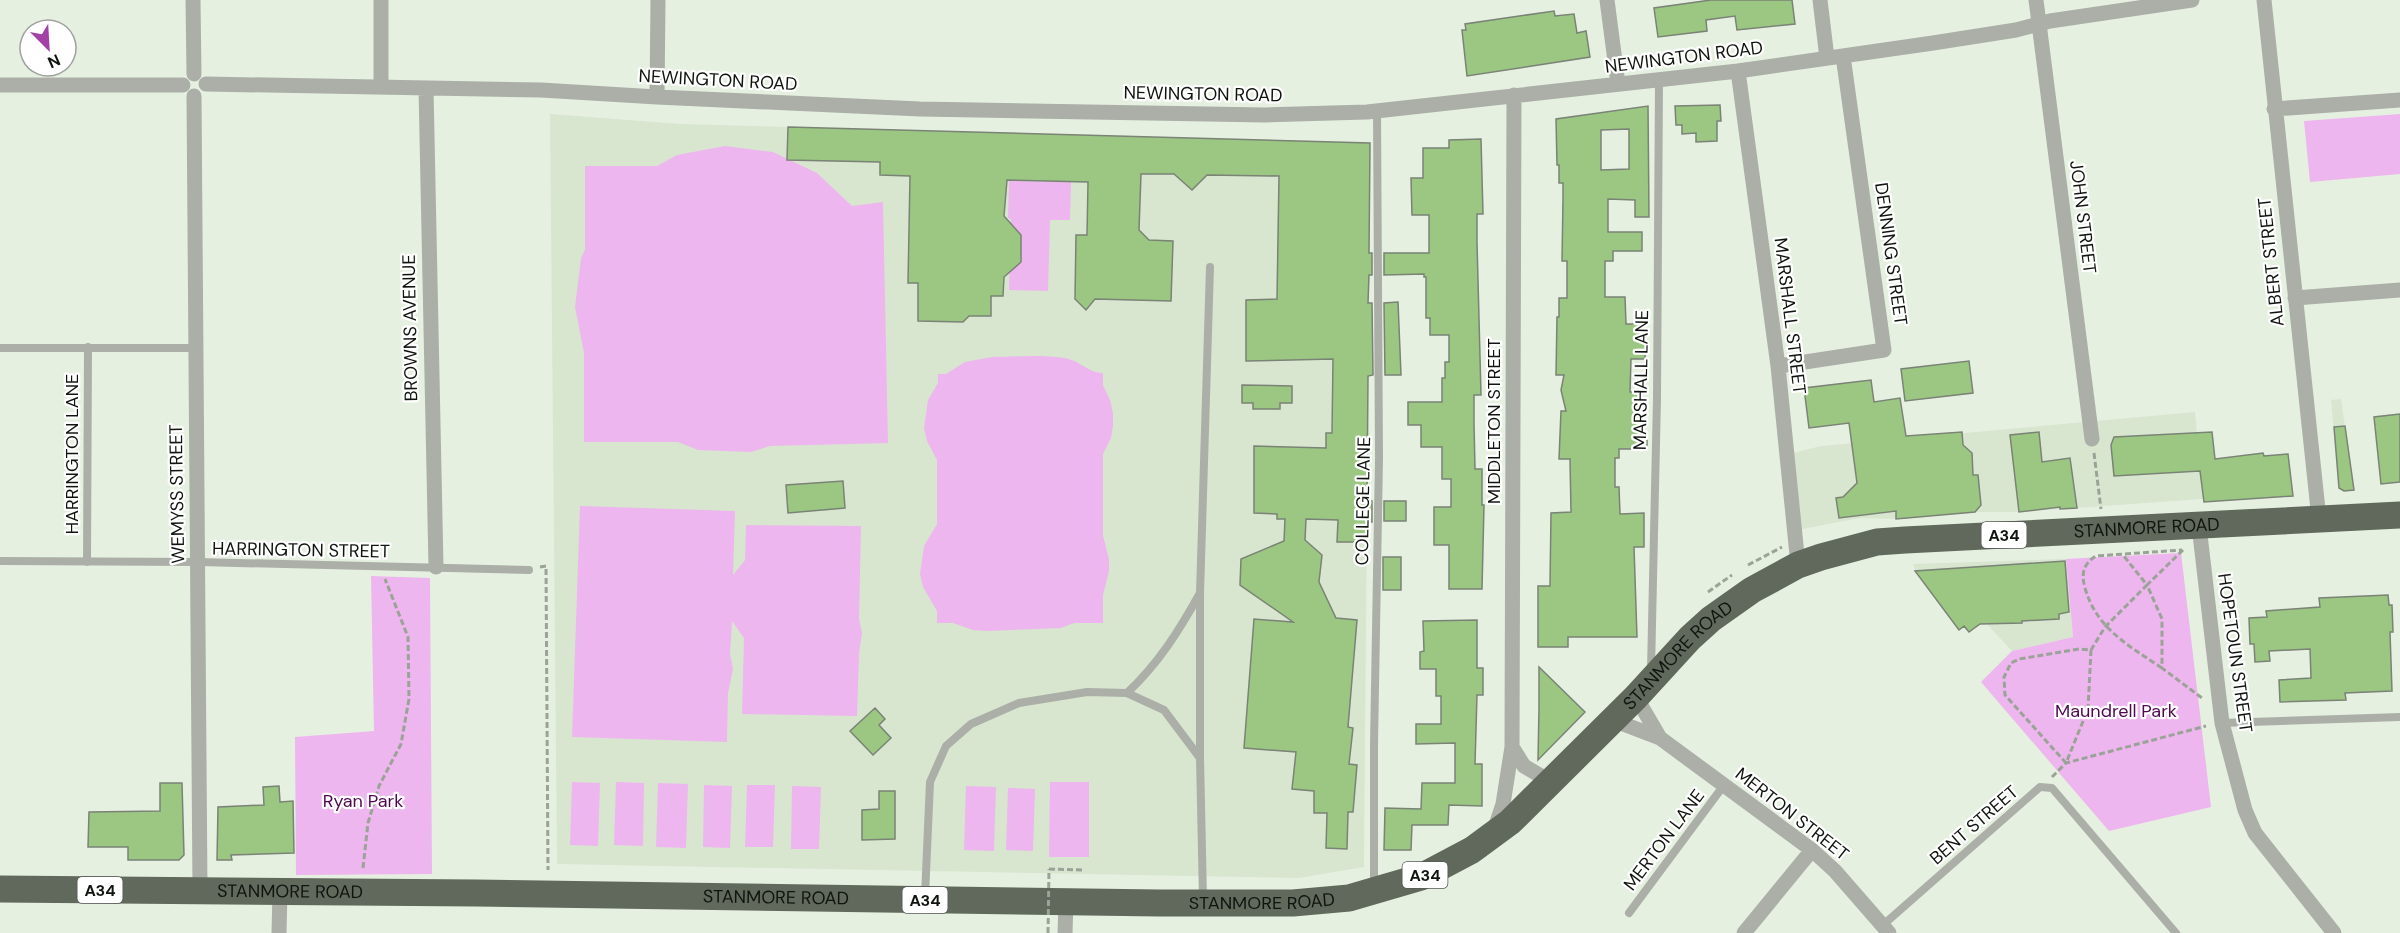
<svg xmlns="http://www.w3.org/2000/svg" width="2400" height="933" viewBox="0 0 2400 933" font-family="'DM Sans',sans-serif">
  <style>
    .built { fill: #d8e6d0 }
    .green { fill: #edb6ee }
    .building { fill: #9bc783; stroke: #7a8376; stroke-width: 1.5; fill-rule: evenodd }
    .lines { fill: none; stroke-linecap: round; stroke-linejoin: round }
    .path { stroke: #9ba297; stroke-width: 3; stroke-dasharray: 6 3; stroke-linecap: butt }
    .lane { stroke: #abafa8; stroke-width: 8 }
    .street { stroke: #abafa8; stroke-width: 15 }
    .highway { stroke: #61695c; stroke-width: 27 }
    .path-bridge { stroke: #9ba297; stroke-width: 3; stroke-dasharray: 6 3; stroke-linecap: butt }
    .labels { text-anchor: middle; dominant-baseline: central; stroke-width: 4.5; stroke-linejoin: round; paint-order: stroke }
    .shield { fill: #fff; stroke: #585a57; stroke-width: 1.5 }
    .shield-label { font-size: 16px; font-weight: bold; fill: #10140f }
    .street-label { font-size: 18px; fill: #10140f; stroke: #fff }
    .park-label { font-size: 18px; fill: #4f0752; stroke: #fff }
  </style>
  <rect width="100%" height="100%" fill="#e6f0e1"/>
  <path class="built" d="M550 114 680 124 1370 143 1364 867 1299 878 557 864Z
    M2341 399 2354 490 2344 491 2339 488 2331 400Z
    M2195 412 2203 499 2019 512H1975L1896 519 1860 518 1792 531 1781 456 1821 446Z
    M2066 559 2073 637 2012 651 1984 621 1969 632 1964 626 1959 630 1917 574 1913 564Z"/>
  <path class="green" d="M2400 114V174L2310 182 2304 121Z
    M725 146 773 152 817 173 852 206 883 202 888 443 770 446 751 452 698 450 678 442H584V353L575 307 581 258 585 250V166H657L677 155Z
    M1009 181 1071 182 1070 220H1050L1048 291 1009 290 1011 219 1008 218Z
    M992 357C1015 357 1041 354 1064 358 1080 360 1088 373 1103 373V385L1110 400 1113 413V426L1111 438 1103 454V536L1109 559V571L1103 595V623H1074L1061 628 987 631 973 630 953 623H937V611L923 587 920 574 924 546 937 524V460L927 441 924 428 928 400 938 383V374H946L965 362Z
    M580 506 735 511 733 575 745 560 746 525 861 526 859 619 862 633 859 653 857 716 742 714 744 638 732 621 730 654 733 669 728 693 727 742 572 737Z
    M2181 553 2211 807 2109 831 1981 682 2012 651 2073 637 2066 559Z
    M371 576 430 578 432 874 296 875 295 737 374 731Z
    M572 782 600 783 598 846 570 845Z
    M616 782 644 783 643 846 614 845Z
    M1050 782H1089V857H1049Z
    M658 783 688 784 686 848 656 847Z
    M704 785 732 786 730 848 703 847Z
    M747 785H775L773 847H745Z
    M792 786 821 787 819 849H791Z
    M966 786 996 787 994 851 964 850Z
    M1008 788 1035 789 1033 851 1006 850Z"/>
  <path class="building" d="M1711 0H1792L1795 24 1737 30 1735 16 1706 20 1707 31 1658 37 1654 8Z
    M1554 11 1555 16 1574 14 1577 33 1586 31 1590 57 1467 76 1462 30H1466L1465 24Z
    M1720 105 1721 121H1717V141L1696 142V133L1682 134V125H1676L1675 106Z
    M1648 106 1649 217H1635V200L1608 199V232H1642V251H1613V261H1605V297H1625L1626 324H1643L1645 338V359H1631L1630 392H1640V434H1647V449H1619V458H1615V487H1619L1620 514 1644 513V547H1634L1637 637H1568V647H1538V586H1550L1551 513 1571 512 1570 459H1559L1561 411H1566L1561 390 1564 375H1556L1557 317H1559V298H1567V261H1562L1563 199V183H1559V165H1557L1556 119ZM1629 129V169L1601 170V130Z
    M788 127 1370 143 1369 253H1372V275H1369L1368 303H1372L1373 375 1368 376 1367 501H1372V522H1367V542H1337L1338 520 1306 519 1305 540 1322 555 1319 582 1336 618 1357 620 1348 727 1353 728 1349 764 1357 765 1353 812H1348L1347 849 1326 848 1327 813H1314V791L1292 789 1296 752 1244 748 1254 619 1293 622 1240 585 1241 559 1284 541 1285 519H1277V514L1254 513V446L1326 448V433H1332L1333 359 1246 361V300L1277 299 1279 176 1207 175 1192 190 1174 174H1141L1139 230 1149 240 1173 241 1171 301 1095 299 1086 310 1075 299 1076 235H1087L1088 182 1007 180 1004 216 1021 235V262L1004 277 1003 296H991V316H969L963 322 918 321V283H908L910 176 880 175V162L787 160Z
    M1481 139 1483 214H1477V242L1481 395H1474V424L1475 469H1482V505H1484L1482 589H1449V545H1434V507H1451V479H1442V447H1421V425H1408V402H1442V378H1445V362H1449V335H1430V318H1426V277H1424V274L1384 275V253H1429V215H1412L1411 178H1423V148H1449V140Z
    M1398 302 1401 375H1385L1384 303Z
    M1969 361 1973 393 1905 401 1901 369Z
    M1871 380 1874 402 1900 398 1906 436 1962 432 1963 445 1972 453 1973 475H1978L1981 505 1975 512 1896 519V511L1839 518 1836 498 1843 497 1857 483 1849 423 1809 428 1804 388Z
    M1242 385 1292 386V403H1280V409H1253V403H1242Z
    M2400 414V482L2381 484 2374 417Z
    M2345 426 2354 490 2344 491 2339 488 2334 427Z
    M2039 432 2042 462 2070 458 2077 508 2060 509V507L2019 512 2010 435Z
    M2212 432 2215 459 2263 453 2264 456 2288 454 2293 496 2204 502 2200 471 2114 476 2111 445 2114 437Z
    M843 481 845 508 788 513 786 485Z
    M1384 501H1406V521H1384Z
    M1383 557H1401V590H1383Z
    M2065 561 2069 612 2059 614V619L2022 621V623L1980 624 1969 632 1964 626 1959 630 1915 571Z
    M2388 595 2389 605H2392L2393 632H2390L2392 691 2345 693 2346 700 2280 702 2279 680 2311 678 2310 649 2269 651 2270 661 2255 662 2254 644H2250L2249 618 2267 617 2266 611 2320 607 2319 598Z
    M1477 620V668H1483V695H1477L1475 764H1482V806L1449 805 1448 825H1412L1411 850H1384L1385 808 1421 809 1422 783H1455V743L1416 744V724H1441V696H1436V669H1420V652L1424 651 1423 621Z
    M1539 667 1585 712 1538 760 1539 708Z
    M875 708 885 719 879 725 891 738 873 755 850 731Z
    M160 783H182L184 855 179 860H128V847H88L89 812 160 811Z
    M279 786 280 802 293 801 294 853 231 855 232 860H217L218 807 264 805 263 787Z
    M879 791H895V839L862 840V810L879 809Z"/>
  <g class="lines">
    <path class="path" d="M2094 453 2101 509
      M2183 550 2147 585 2162 619V668L2202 698
      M1748 565 1782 547
      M540 567 546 566 548 870
      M1708 592 1732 575
      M2091 650 2088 709 2066 763 2005 695 2004 677 2011 663 2019 659 2079 649 2091 650 2105 627 2147 585 2123 555
      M2162 668C2129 646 2096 628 2085 588 2081 574 2083 564 2096 556L2182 550
      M2052 777 2066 763 2206 726
      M363 868 368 823 379 786 401 744 409 699 408 637 385 579
      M1049 869 1083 870"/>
    <path class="lane" d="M0 348H194
      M0 561 198 562 529 570
      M87 562 88 347
      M1651 670 1657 398 1659 81
      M1127 693C1158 664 1179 631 1200 593
      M2222 723 2400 717
      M1200 757V593L1210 267
      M1374 887V745L1379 458 1377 111
      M925 896 930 782 946 746 971 724 1019 703 1087 692 1127 693 1164 710 1200 758 1203 898
      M1629 913 1724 785
      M1883 925 2040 787 2052 788 2176 933"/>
    <path class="street" d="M193 0 194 74
      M381 0V87
      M1607 0 1618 84
      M1820 0 1827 58
      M2036 0 2092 439
      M2264 0 2319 519
      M1738 71 1778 366 1798 565
      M206 84 541 90 657 97 920 109 1265 115 1367 112 1738 71 1933 43 2016 30 2050 21 2192 0
      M0 85H183
      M426 88 436 567
      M194 96C194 361 197 626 200 891
      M657 97 658 0
      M2274 109 2400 100
      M2295 298 2400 290
      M1778 366 1884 350 1843 56
      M2199 526 2222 723 2245 810 2255 833 2334 933
      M1636 697 1660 738
      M1613 720 1660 738 1812 850 1835 871 1889 933
      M1512 747 1524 766 1551 782
      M1494 831 1503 804 1512 747 1514 95
      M279 933 280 891
      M1065 933 1066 902
      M1744 933 1812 850"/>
    <path class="highway" id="s1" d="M0 889 476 893 1159 903H1293L1349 898 1421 877 1472 850 1510 822 1636 697 1690 638 1711 619 1752 590 1798 565 1821 557 1877 542 1905 540 2400 515"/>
    <path class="path-bridge" d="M1048 933 1049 869"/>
  </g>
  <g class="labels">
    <g class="shield">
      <rect x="1981.5" y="522" width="45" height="26" rx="4.5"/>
      <rect x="1402.5" y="862" width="45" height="26" rx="4.5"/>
      <rect x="77.5" y="877" width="45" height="26" rx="4.5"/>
      <rect x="902.5" y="887" width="45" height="26" rx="4.5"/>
    </g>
    <g class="shield-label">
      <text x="2004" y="535">A34</text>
      <text x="1425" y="875">A34</text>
      <text x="100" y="890">A34</text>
      <text x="925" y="900">A34</text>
    </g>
    <g class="street-label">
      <text transform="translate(1684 57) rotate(-7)">NEWINGTON ROAD</text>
      <text transform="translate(718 80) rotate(3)">NEWINGTON ROAD</text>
      <text transform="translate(1203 94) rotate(1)">NEWINGTON ROAD</text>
      <text transform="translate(2083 217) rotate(83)">JOHN STREET</text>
      <text transform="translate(1891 254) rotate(82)">DENNING STREET</text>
      <text transform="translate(2271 262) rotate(-96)">ALBERT STREET</text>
      <text transform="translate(1790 316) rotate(83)">MARSHALL STREET</text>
      <text transform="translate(410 328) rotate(-91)">BROWNS AVENUE</text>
      <text transform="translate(1641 380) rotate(-89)">MARSHALL LANE</text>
      <text transform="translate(1494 421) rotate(-90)">MIDDLETON STREET</text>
      <text transform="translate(72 454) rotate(-90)">HARRINGTON LANE</text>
      <text transform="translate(177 494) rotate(-91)">WEMYSS STREET</text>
      <text transform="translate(1363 501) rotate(-89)">COLLEGE LANE</text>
      <text stroke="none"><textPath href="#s1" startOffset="2270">STANMORE ROAD</textPath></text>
      <text transform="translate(301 550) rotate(1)">HARRINGTON STREET</text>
      <text transform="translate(2235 653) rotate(82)">HOPETOUN STREET</text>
      <text stroke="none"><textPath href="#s1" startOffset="1766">STANMORE ROAD</textPath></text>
      <text transform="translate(1792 814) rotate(38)">MERTON STREET</text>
      <text transform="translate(1974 825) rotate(-41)">BENT STREET</text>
      <text transform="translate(1664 840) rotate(-53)">MERTON LANE</text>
      <text stroke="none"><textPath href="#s1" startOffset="290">STANMORE ROAD</textPath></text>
      <text stroke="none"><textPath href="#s1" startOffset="776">STANMORE ROAD</textPath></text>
      <text stroke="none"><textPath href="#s1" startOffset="1262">STANMORE ROAD</textPath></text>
    </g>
    <g class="park-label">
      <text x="2116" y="711">Maundrell Park</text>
      <text x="363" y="801">Ryan Park</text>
    </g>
  </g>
  <g transform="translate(48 48) rotate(156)"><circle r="28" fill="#ffffff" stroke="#9fa19f" stroke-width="1.5"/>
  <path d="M0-4.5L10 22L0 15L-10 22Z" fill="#a341a7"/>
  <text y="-9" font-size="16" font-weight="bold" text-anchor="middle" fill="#10140f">N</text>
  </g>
</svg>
